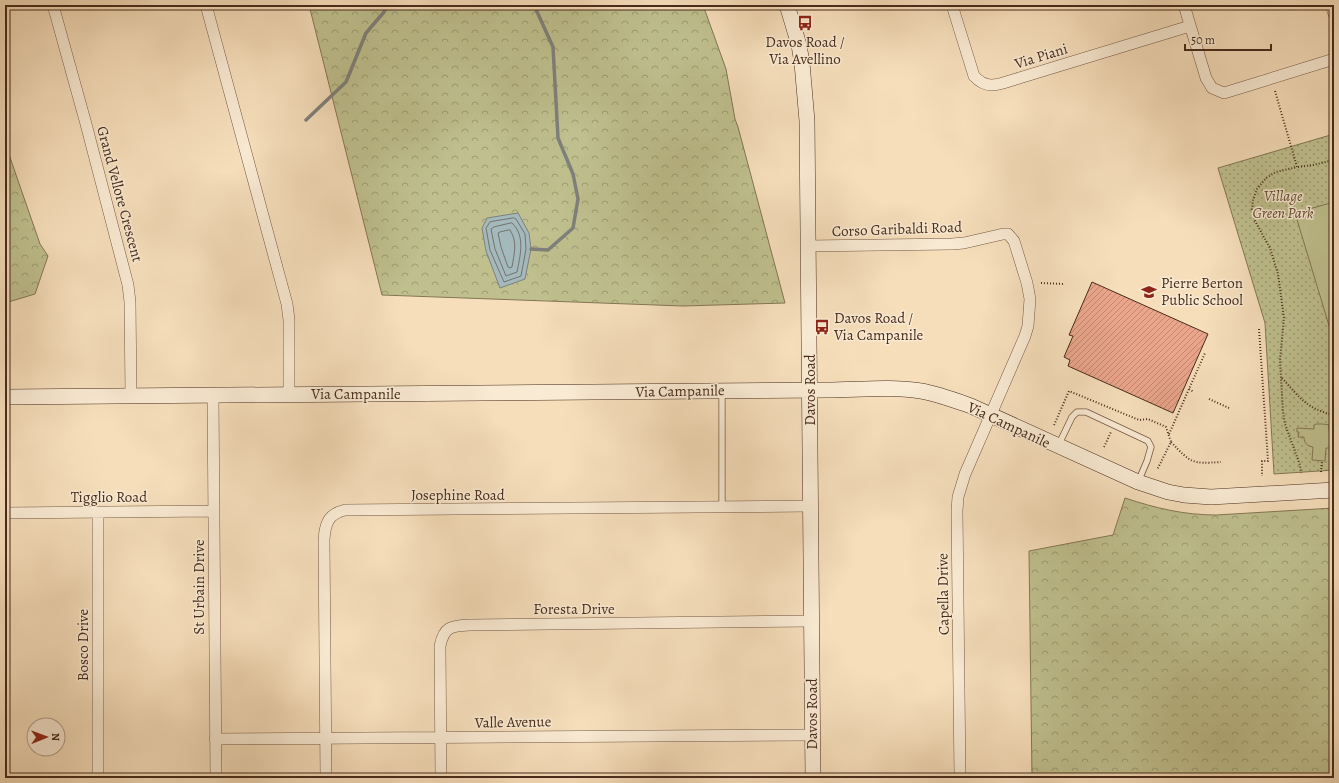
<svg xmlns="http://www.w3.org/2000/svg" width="1339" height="783" viewBox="0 0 1339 783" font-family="Alegreya,serif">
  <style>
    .forest { fill: url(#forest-crowns); stroke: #847655 }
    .park { fill: url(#park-dots); stroke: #847655 }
    .pitch { fill: #bfc08e; stroke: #847655 }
    .water { fill: #a4b9bc; stroke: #7f807c }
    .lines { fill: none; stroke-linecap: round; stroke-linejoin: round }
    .shore { stroke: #76726c; stroke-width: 1 }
    .stream { stroke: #7f807c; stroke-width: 3.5 }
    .building { fill: url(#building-hatch); stroke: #482b1c }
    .lane-casing { stroke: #745844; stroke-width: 7 }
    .street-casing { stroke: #745844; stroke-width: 12 }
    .secondary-casing { stroke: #482b1c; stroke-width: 16 }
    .path { stroke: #482b1c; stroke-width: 2; stroke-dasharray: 1 2; stroke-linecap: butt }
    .lane { stroke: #f9ead3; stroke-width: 5.5 }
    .street { stroke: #f9ead3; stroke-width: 11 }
    .secondary { stroke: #f9ead3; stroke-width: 15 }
    .labels { text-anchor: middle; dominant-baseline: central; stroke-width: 3; stroke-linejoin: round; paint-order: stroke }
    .poi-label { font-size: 15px; fill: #482b1c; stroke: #f9ead3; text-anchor: start }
    .street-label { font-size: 15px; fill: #482b1c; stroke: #f9ead3 }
    .park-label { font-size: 15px; font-style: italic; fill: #604933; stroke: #f9ead3 }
  </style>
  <defs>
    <pattern id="forest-crowns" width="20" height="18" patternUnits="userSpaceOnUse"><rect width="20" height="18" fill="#bfc08e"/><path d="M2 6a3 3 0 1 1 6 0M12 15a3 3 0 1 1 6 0" fill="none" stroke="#9d9c73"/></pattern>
    <pattern id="park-dots" width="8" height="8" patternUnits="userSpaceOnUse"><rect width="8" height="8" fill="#bfc08e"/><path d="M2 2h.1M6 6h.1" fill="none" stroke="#9d9c73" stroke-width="1.8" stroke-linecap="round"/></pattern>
    <pattern id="building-hatch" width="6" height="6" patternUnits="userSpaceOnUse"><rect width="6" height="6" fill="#eaa58b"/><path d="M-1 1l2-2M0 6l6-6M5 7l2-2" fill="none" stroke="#c08771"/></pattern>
  </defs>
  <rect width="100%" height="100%" fill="#f6debb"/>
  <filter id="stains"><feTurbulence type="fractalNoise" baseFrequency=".005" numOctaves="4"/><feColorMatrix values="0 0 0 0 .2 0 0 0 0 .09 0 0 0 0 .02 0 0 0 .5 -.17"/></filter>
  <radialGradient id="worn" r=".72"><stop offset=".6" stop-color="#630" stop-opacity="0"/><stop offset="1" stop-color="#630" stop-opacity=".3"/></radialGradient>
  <path class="forest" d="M309 5H703L726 69 735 119 738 127 785 303 683 306 382 295Z
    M5 143 40 244 48 256 35 294 5 303Z
    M1125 498C1155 508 1184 515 1216 515L1334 508V778H1032L1029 551 1113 535Z"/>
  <path class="park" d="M1334 134V470L1274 474 1265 323 1218 168Z"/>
  <path class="pitch" d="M1334 202V342L1295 213Z
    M1316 424H1323L1329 425V430H1334V448H1326L1325 461 1312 460 1313 447C1307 446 1304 443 1304 437H1298L1299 432H1297V428L1314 429V425Z"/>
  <path class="water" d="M518 213 529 233 531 249 525 279 500 288 486 251 482 228 487 218Z"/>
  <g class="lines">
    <path class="shore" d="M514 218 516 219 525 234 526 249 521 276 504 282 490 250 486 228 490 222Z
      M512 223C526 236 520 256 517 272L506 276 495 249 491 229 494 227Z
      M510 230C518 242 514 254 512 267L510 268 508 267 501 247 498 233 500 232Z"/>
    <path class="stream" d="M306 120 346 82 366 33 384 12 387 5
      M531 249 548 250 573 228 578 199 573 174 558 138 553 47 534 5"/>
  </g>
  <path class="building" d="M1092 282 1208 334 1173 413 1068 366 1070 360 1064 357 1073 336 1069 335Z"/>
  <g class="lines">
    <g class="lane-casing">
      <path id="lane" d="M722 391V507
        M1059 444 1072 417 1077 412H1086L1148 441 1151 447 1147 461 1138 482"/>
    </g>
    <g class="street-casing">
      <path id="street" d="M53 5 86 124 128 285 130 302 131 395
        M206 5 287 304 289 320V394
        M952 5 974 76C988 91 999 84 1016 79L1190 26
        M1184 5 1206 78 1212 88 1224 93 1334 59
        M1331 5 1334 14
        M808 246 952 244 964 243 1003 234H1008L1014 241 1027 283 1030 299 1028 326 1025 336 965 474 958 497 957 511 960 778
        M213 395 216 778
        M5 513 213 511
        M215 739 813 735
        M98 778V512
        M326 778 324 540C325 524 328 514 345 510L811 506
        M441 778 440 646C444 626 452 626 470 625L812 621"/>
    </g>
    <g class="secondary-casing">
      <path id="secondary" d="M787 5 799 45 802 63 807 121 813 778
        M5 397 827 390C858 390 890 386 921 391 938 394 954 400 971 406L1138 482 1168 492 1184 495 1211 497 1334 490"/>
    </g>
    <path class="path" d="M1275 91 1297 167 1276 172 1266 178 1257 189 1253 200 1252 209 1255 221 1270 248 1278 274 1284 318 1280 360 1283 412 1285 424 1300 465 1301 473
      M1298 167 1313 165 1334 160
      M1041 283 1065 284
      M1259 329 1268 461H1262V476
      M1282 378C1300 398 1307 409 1334 415
      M1189 389 1194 392
      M1209 399 1229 408
      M1054 425 1069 391 1139 420 1148 419 1166 427 1171 442 1157 470
      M1169 434 1205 353
      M1171 442C1191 463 1191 464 1221 462
      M1104 447 1111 432
      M1321 472 1322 461"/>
    <use href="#lane" class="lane"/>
    <use href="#street" class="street"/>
    <use href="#secondary" class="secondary"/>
  </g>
  <defs>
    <g id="bus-bare" transform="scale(1.2)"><path d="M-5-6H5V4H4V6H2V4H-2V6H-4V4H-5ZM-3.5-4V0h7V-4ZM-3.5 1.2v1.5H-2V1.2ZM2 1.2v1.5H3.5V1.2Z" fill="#8f2418" stroke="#f9ead3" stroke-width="2.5" paint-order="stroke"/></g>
    <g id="school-bare" transform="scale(1.2)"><path d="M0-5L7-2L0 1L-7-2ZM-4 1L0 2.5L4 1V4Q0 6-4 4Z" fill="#8f2418" stroke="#f9ead3" stroke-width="2.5" paint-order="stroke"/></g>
  </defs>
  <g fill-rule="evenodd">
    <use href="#bus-bare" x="805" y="23"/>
    <use href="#school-bare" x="1149" y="292"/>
    <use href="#bus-bare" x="822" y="327"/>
  </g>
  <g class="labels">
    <g class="poi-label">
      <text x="805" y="42" text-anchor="middle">Davos Road /<tspan x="805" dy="17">Via Avellino</tspan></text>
      <text x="1161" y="283">Pierre Berton<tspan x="1161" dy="17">Public School</tspan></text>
      <text x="834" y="318">Davos Road /<tspan x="834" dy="17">Via Campanile</tspan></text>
    </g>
    <g class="street-label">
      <text transform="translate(1041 56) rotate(-17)">Via Piani</text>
      <text transform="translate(120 194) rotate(75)">Grand Vellore Crescent</text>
      <text transform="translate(897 229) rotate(-2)">Corso Garibaldi Road</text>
      <text transform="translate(810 390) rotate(-90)">Davos Road</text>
      <text transform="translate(680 391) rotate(-1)">Via Campanile</text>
      <text x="356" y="394">Via Campanile</text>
      <text transform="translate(1009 425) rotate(25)">Via Campanile</text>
      <text x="458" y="495">Josephine Road</text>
      <text x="109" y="497">Tigglio Road</text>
      <text transform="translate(199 587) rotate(-90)">St Urbain Drive</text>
      <text transform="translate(943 594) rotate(-91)">Capella Drive</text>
      <text x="574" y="609">Foresta Drive</text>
      <text transform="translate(83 645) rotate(-90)">Bosco Drive</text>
      <text transform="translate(812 714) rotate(-90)">Davos Road</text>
      <text transform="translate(513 722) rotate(-1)">Valle Avenue</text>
    </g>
    <g class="park-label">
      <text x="1283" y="196">Village<tspan x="1283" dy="17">Green Park</tspan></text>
    </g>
  </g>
  <rect width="1339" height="783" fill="none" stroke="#f6debb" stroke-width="20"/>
  <rect x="6" y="6" width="1327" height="771" fill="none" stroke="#482b1c" stroke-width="2"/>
  <rect x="10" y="10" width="1319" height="763" fill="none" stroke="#482b1c"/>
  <g transform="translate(46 737) rotate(89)"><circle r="19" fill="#f9ead3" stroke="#b29e8a"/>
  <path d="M0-3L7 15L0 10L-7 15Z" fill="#8f2418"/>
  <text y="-6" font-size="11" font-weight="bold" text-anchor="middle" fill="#482b1c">N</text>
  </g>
  <path d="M1185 44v6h86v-6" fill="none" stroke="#482b1c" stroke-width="2"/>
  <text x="1191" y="44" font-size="12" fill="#482b1c" stroke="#f9ead3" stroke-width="3" paint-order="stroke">50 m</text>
  <rect width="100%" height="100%" filter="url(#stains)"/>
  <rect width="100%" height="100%" fill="url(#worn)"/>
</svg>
